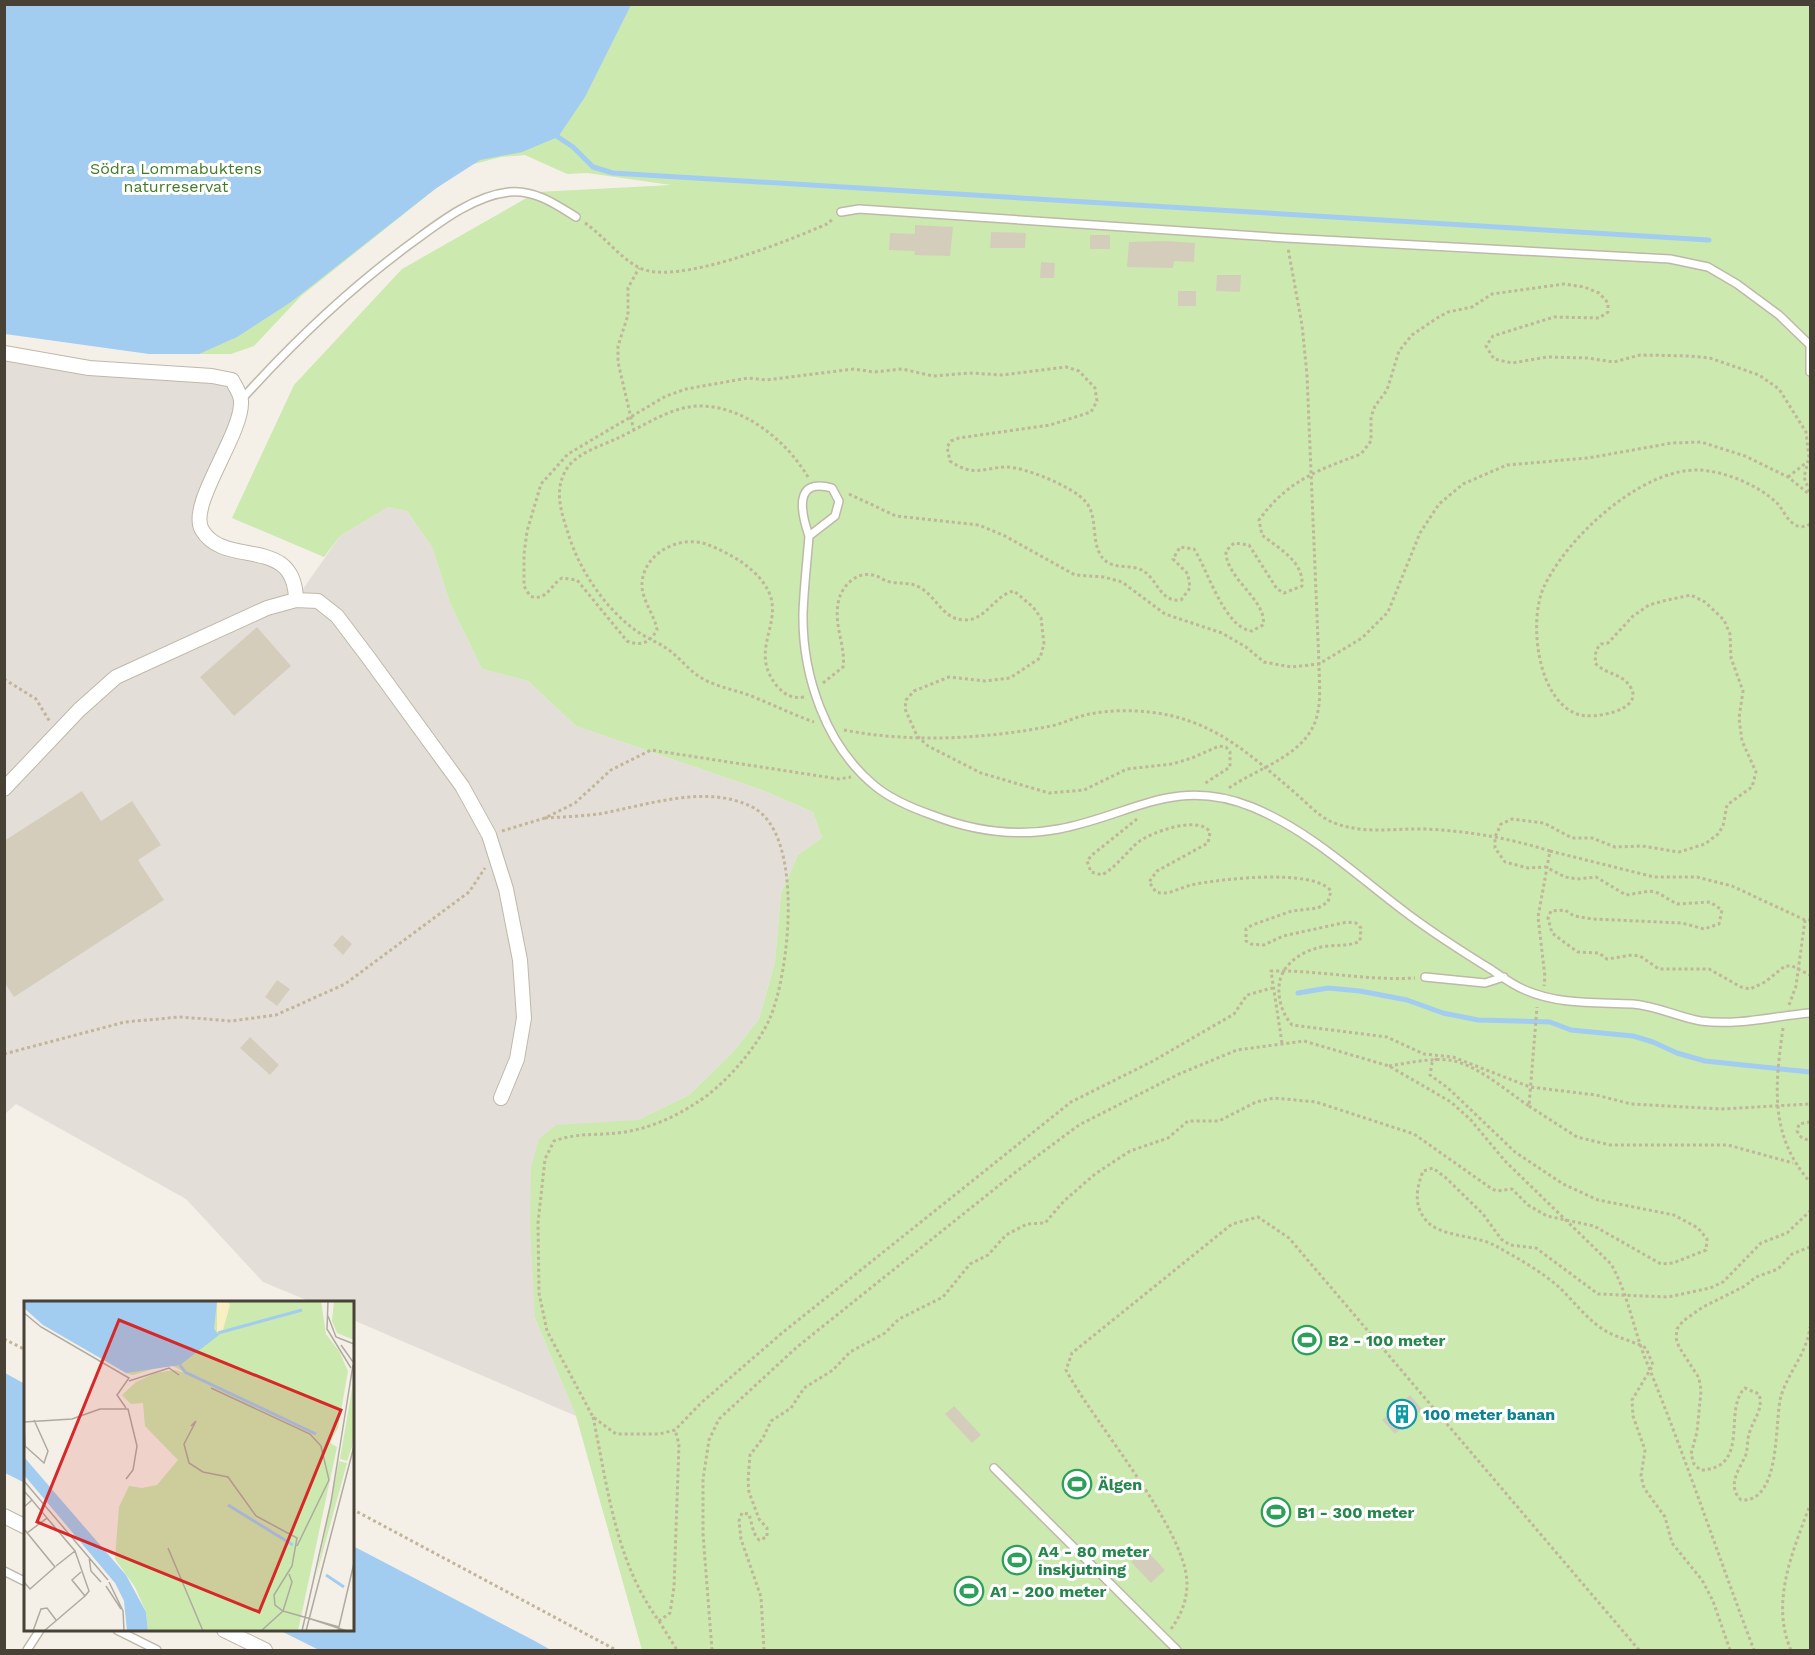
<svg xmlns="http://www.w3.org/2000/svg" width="1815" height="1655" viewBox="0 0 1815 1655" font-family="'Work Sans',sans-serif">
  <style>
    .industrial { fill: #e3dfd8 }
    .green { fill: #cce9af }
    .water { fill: #a2cdf1 }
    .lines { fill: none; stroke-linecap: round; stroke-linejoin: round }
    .stream { stroke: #a2cdf1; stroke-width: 5 }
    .building { fill: #d5cdbc }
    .lane-casing { stroke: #bfb8a9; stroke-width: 10 }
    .street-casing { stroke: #bfb8a9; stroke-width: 16 }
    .path { stroke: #c1b59a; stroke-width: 3; stroke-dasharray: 3 3; stroke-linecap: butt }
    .lane { stroke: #fff; stroke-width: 7 }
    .street { stroke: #fff; stroke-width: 14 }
    .labels { text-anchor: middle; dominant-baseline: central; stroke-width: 6; stroke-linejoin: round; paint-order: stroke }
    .park-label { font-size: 16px; fill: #437a28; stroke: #fff }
    .leisure-label { font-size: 16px; font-weight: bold; fill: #27864d; stroke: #fff; text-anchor: start }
    .culture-label { font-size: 16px; font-weight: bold; fill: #0d838f; stroke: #fff; text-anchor: start }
    .inset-river { fill: none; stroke: #a2cdf1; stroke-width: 3 }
    .inset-road { fill: none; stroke: #afaaa0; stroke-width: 1.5 }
    .view { fill: #d62828; fill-opacity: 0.15; stroke: #d62828; stroke-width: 3 }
    .inset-edge { fill: none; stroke: #474136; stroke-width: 3 }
  </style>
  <rect width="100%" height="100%" fill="#f4f0e7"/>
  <path class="industrial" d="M5 353 232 380 242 399 209 486 201 529 289 570 296 599 340 536 388 507 407 511 432 547 450 603 482 669 528 681 576 726 762 790 813 812 822 838 798 855 781 893 775 962 759 1019 733 1052 689 1095 638 1120 609 1123 535 1318 576 1416 353 1320 352 1302H311L263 1282 186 1199 16 1104 5 1114Z"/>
  <path class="green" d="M4 5H1810V1650H642L576 1416 535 1318 530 1223 531 1168 539 1139 556 1125 638 1120 689 1095 733 1052 759 1019 775 962 781 893 798 855 822 838 813 812 762 790 576 726 528 681 482 669 450 603 432 547 407 511 388 507 340 536 324 557 232 518 294 385 402 269 537 192 671 185 587 173 567 174 525 155 501 157 474 164 456 173 429 194 301 296 254 346 231 354H196L97 346Z"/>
  <path class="water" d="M4 5 5 4 631 5 585 97 558 137 522 152 480 160 435 189 291 302 237 337 199 354H149L5 334Z
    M5 1373 25 1384V1483L5 1473Z
    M353 1546 533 1640 551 1650H319L279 1630H352Z"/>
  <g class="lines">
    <path class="stream" d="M558 137 573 147 593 167 613 173 1709 240
      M1298 993 1328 988 1360 991 1407 1000 1443 1013 1478 1020 1550 1022 1571 1030 1633 1036 1653 1042 1677 1053 1705 1061 1810 1072"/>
  </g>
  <path class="building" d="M915 225 953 227 950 256 914 255 915 251 889 250 890 233 915 234Z
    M991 232 1026 233 1025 248H990Z
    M1090 235H1110V249H1090Z
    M1166 241 1195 243 1194 262 1174 261 1173 268 1127 267 1129 242Z
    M1041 262 1055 263 1054 278H1040Z
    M1217 275H1241L1240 292 1216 291Z
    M1178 291H1196V306H1178Z
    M257 627 291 666 234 716 200 677Z
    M82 791 101 821 132 801 161 845 138 860 164 900 14 997 4 982V841Z
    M342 935 352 944 343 955 333 945Z
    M277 980 290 989 277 1006 265 997Z
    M250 1037 279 1065 270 1075 240 1048Z
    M1410 1395 1422 1409 1395 1434 1382 1420Z
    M954 1406 981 1435 972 1443 945 1414Z
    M1145 1549 1165 1570 1151 1583 1131 1562Z"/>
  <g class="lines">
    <g class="lane-casing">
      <path id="lane" d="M841 212 859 209 1286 238 1670 259 1708 267 1737 284 1779 315 1810 345V372
        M242 399C296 339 352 286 417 239 444 219 475 196 509 192 534 189 557 205 576 217
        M809 536C801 513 793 477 832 488L839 501 835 516 809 536C807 562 804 587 803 613 802 676 826 746 875 786 892 800 912 808 932 815 973 831 1016 837 1059 829 1132 815 1174 776 1252 807 1315 833 1362 881 1416 920 1441 938 1466 954 1492 970 1502 977 1513 985 1525 990 1560 1005 1596 1002 1633 1004 1657 1006 1678 1017 1701 1021 1738 1026 1774 1016 1810 1013
        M1425 977 1485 983 1504 977
        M994 1468 1177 1650
        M4 1571 26 1582
        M117 1630 157 1650
        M27 1650 40 1630"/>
    </g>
    <g class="street-casing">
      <path id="street" d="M4 353 89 368 212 376 232 380C235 386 241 394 241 401 243 434 187 505 202 530 225 569 295 534 296 600
        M4 789 79 710 116 677 267 608 296 600 318 601 337 616 368 657 462 786 489 835 506 889 520 960 524 1018 517 1059 501 1098
        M4 1516 26 1527
        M224 1630 265 1650"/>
    </g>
    <path class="path" d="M585 223C604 236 618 256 638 267 673 288 790 240 827 224L834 218
      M634 431 618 362V346L628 315V288L639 268
      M808 477C786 440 743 405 698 406 670 407 642 427 618 438 599 447 571 454 563 476 555 495 562 514 568 533 579 570 606 610 638 632 647 638 657 642 666 648 677 655 686 667 697 675 715 688 736 689 756 698 776 706 794 715 814 722
      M1788 477 1807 462
      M849 494 896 516 979 525 1005 536 1075 575 1104 577 1122 582 1165 614 1222 633 1246 647 1264 662 1291 667 1319 664 1362 638 1388 612 1420 533 1439 504 1463 484 1507 465 1588 458 1672 443 1701 442 1745 456 1788 477 1809 494
      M1810 524C1805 527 1799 528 1794 524 1786 519 1783 509 1777 503 1758 485 1725 471 1698 470 1640 469 1565 539 1543 589 1529 622 1537 699 1577 714 1591 720 1644 711 1631 688 1623 673 1606 675 1595 663L1596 650 1601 644 1608 643 1633 616 1649 605 1663 601 1691 595 1705 602 1724 620 1730 634 1731 658 1743 691 1739 718 1742 741 1756 772 1752 787 1727 805 1723 826 1718 834 1705 844 1679 852 1642 846 1615 847 1592 838H1572L1544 823 1512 819 1501 824 1495 837V848L1505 862 1528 868 1546 867 1565 877 1577 879 1596 877 1626 895 1650 891 1658 893 1677 904 1710 902 1722 910 1719 924 1704 929 1682 923 1593 919 1574 916 1565 910 1551 911 1548 918 1552 933 1572 948 1578 952 1599 953 1607 959 1632 955 1640 956 1659 969H1709L1741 987 1750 989 1765 982 1785 966H1792L1810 975
      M4 679 36 699 50 722
      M823 683 843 667C846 648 834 626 838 604 840 588 855 571 873 575 879 576 884 581 890 582 901 584 911 582 921 588 937 598 943 619 964 620 986 621 994 595 1014 591L1033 607 1041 618 1044 644 1040 658 1010 678 985 681 949 677 914 691 906 700 905 709 917 736 928 746 981 773 1049 793 1084 790 1127 769 1172 764 1192 758 1219 746 1226 747 1230 752V767L1204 784
      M804 697C792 699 785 695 777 686 750 653 779 628 771 598 763 571 730 553 706 544 679 535 644 553 642 583 641 600 655 615 657 630 650 642 641 647 627 641L577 580 562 578C550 585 547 602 530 596L524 586V554L527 531 541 484 568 454 666 396 686 389 748 378 766 380 854 369 874 372 902 369 933 376 970 373 1002 375 1066 367 1079 371 1095 388 1097 401 1091 412 1050 425 959 438 951 441 947 447 950 461C973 477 982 468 1006 467 1025 467 1073 487 1085 501 1098 515 1091 538 1100 554 1108 569 1122 565 1136 568 1158 573 1157 603 1181 600L1190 588 1188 574 1173 559 1180 547 1194 549C1208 570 1224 628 1252 631L1263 625C1268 601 1225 578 1226 551L1234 543 1249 545 1277 589 1284 593 1302 586C1304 561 1279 549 1262 535L1259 520C1287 481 1318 470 1361 454L1371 441V417L1375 406 1387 390 1399 351 1412 335 1437 318 1448 312 1472 307 1492 294 1564 284 1584 287 1599 293 1608 303V312L1599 318 1554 317 1493 336 1486 346 1494 359 1512 363 1548 357 1587 358 1614 362 1640 355 1690 356 1710 358 1759 375 1779 389 1806 432 1809 458 1804 477 1810 493
      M844 730C910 743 986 739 1051 726 1065 723 1077 716 1090 714 1108 710 1132 710 1149 712 1212 719 1247 752 1293 791 1305 801 1318 816 1332 822 1363 835 1393 828 1425 829 1468 831 1509 838 1550 851L1538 917 1545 977 1544 986
      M1229 788C1261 766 1311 754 1318 711 1321 696 1319 679 1319 664L1307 375 1302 325 1288 248
      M545 818C563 817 582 816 599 814 648 805 708 783 754 808 805 837 789 974 770 1018 757 1048 723 1087 696 1103 675 1117 650 1128 625 1132 600 1136 578 1132 554 1141L545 1159 538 1223 539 1293 547 1331 593 1417 616 1434H659L675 1430 701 1403 782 1333 1071 1102 1153 1061 1234 1014 1247 995 1272 988
      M1137 819 1092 855 1087 861 1091 872 1102 875C1117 866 1125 854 1137 843 1150 832 1199 815 1210 832L1208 843 1157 871 1149 882 1156 892C1168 896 1179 888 1191 885 1219 879 1314 868 1331 891L1328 902 1318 908 1292 911 1252 925 1246 929V941L1251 944 1264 945 1283 936 1347 922 1356 923 1361 928 1360 941C1350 946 1340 945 1328 946 1306 948 1280 963 1279 987 1278 1000 1283 1015 1292 1025L1387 1037 1424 1054 1453 1057 1530 1087 1596 1095 1631 1104 1721 1109 1810 1104
      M502 831 545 818 575 803 611 770 651 750 839 779 851 777
      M1550 851 1654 877H1697L1732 886 1805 920
      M1789 1005 1796 986 1805 920H1810
      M1783 1028C1775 1086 1769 1135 1810 1182
      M1282 1043 1271 971C1319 970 1367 981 1415 978
      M4 1054 125 1022 180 1017 231 1021 276 1015 345 984 469 892 485 868
      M1389 1066C1409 1063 1429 1058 1449 1060 1477 1064 1506 1091 1529 1106L1537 1007
      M1529 1106 1577 1137 1610 1145H1728L1793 1163
      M1810 1122 1799 1124 1797 1131 1801 1137 1810 1141
      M1810 1247 1792 1254 1778 1269 1756 1277 1745 1286 1703 1307 1683 1321 1677 1329 1676 1338 1679 1347 1699 1378 1701 1391 1697 1432 1691 1454 1694 1464 1700 1470C1752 1469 1722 1409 1745 1388L1759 1394C1764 1410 1753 1419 1749 1434 1747 1441 1748 1450 1745 1457 1738 1471 1727 1486 1741 1500 1782 1503 1774 1420 1781 1396 1789 1371 1807 1353 1810 1327
      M4 1339 26 1350
      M593 1417C608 1488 615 1561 659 1621L670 1613 674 1587 679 1444 675 1430
      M352 1509 616 1650
      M659 1621 677 1650
      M1171 1629C1181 1615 1187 1601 1187 1583 1186 1529 1094 1423 1066 1370L1072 1353 1232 1224 1258 1217 1289 1238 1639 1650
      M712 1650 703 1534V1479L709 1440 719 1419 797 1347 1017 1171 1079 1125 1179 1074 1237 1050 1304 1041 1389 1066 1451 1102 1470 1119 1505 1161 1611 1264C1628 1294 1633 1327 1645 1358 1685 1455 1717 1553 1754 1650
      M764 1650 761 1597 741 1539 739 1521 742 1513 749 1514 754 1533 759 1540 767 1537V1528L759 1519 749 1492 748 1482 750 1455 763 1438 771 1421 791 1408 804 1388 833 1370 850 1352 885 1333 899 1319 943 1297 970 1264 988 1255 1006 1235 1027 1224 1045 1223 1064 1201 1095 1174 1130 1151 1168 1138 1188 1121H1219L1256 1102 1274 1098 1316 1102 1414 1134 1492 1189 1497 1191 1512 1189 1528 1205 1547 1216 1594 1226 1661 1264 1673 1263 1706 1250 1707 1239 1698 1228 1674 1215 1598 1200 1563 1184 1515 1152 1448 1088 1430 1075 1432 1063 1439 1057
      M1730 1650 1713 1601 1702 1580 1672 1543 1665 1517 1644 1488 1641 1476 1645 1450 1633 1416 1632 1400 1653 1365 1646 1348C1633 1341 1617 1338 1604 1330 1587 1319 1575 1303 1561 1289 1543 1272 1517 1258 1496 1246 1475 1234 1439 1238 1425 1219 1413 1204 1417 1187 1423 1171L1433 1168 1446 1178 1483 1214 1501 1239 1510 1245 1536 1248 1598 1294 1668 1297 1710 1288 1723 1282 1761 1243 1787 1233 1810 1211
      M1791 1650C1770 1602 1793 1551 1810 1505"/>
    <use href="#lane" class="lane"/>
    <use href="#street" class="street"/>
  </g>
  <defs>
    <g id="stadium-ring" transform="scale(1.5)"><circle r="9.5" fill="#fff" stroke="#2e9e5b" stroke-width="1.5"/><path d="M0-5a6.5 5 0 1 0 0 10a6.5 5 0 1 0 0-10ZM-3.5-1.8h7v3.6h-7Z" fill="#2e9e5b"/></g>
    <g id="building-ring" transform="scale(1.5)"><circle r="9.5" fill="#fff" stroke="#0f9aa8" stroke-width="1.5"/><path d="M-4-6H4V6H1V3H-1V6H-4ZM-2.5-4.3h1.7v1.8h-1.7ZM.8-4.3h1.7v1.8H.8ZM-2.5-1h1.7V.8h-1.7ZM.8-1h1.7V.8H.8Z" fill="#0f9aa8"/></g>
  </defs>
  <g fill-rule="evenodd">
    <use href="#stadium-ring" x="1307" y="1340"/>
    <use href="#building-ring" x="1402" y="1414"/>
    <use href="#stadium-ring" x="1077" y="1484"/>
    <use href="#stadium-ring" x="1276" y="1512"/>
    <use href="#stadium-ring" x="1017" y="1560"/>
    <use href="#stadium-ring" x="969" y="1591"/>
  </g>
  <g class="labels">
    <g class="park-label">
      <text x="176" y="168">Södra Lommabuktens<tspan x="176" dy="18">naturreservat</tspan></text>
    </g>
    <g class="leisure-label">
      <text x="1328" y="1340">B2 - 100 meter</text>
      <text x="1098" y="1484">Älgen</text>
      <text x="1297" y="1512">B1 - 300 meter</text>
      <text x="1038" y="1551">A4 - 80 meter<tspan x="1038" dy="18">inskjutning</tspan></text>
      <text x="990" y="1591">A1 - 200 meter</text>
    </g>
    <g class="culture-label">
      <text x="1423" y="1414">100 meter banan</text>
    </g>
  </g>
  <g transform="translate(24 1301)">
    <rect width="330" height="330" fill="#f4f0e7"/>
    <path d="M0 0H297L302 33 315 50 324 70 314 127 306 142 313 146 274 330H124L122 311 111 286 91 258 95 206 105 185 118 187 133 184 154 159 121 125 119 102 107 103 98 94 112 81 131 72 151 69 164 73 145 63 109 74 102 72ZM310 0H330V39L313 32 308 20ZM330 76V140L323 160 316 158ZM315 160 323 162 292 276Z" fill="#cce9af"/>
    <path d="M193 0H204L206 4 199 29 193 32Z" fill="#f8efc2"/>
    <path d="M0 0H193L190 28 195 34 156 64 102 72 19 24 0 7ZM0 156 102 274 122 311 124 330H103L100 300 91 282 0 174Z" fill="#a2cdf1"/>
    <path class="inset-river" d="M194 32 278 9M156 64 161 71 292 133M204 204 269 244M302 274 320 286"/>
    <path class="inset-road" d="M304 0 303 28 327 67M0 12 17 26 105 77 93 94 102 107M304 15 312 36 330 43M317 44 329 61M105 80 145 67 155 74M187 87 286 133 297 145 305 179 273 245M0 121 48 118 76 108H104L113 145 109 169 102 178M0 124 1 145 20 162 24 150 10 119M167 125 172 120 160 143 165 162 179 171 204 176 232 215 273 237 268 265 250 294 251 304 259 310 315 326M0 180 84 279M0 190 8 199 0 206M23 217 51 250 32 265M0 228 31 266 6 288 0 281M3 232 23 217 8 199M144 247 179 330M51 250 65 290 61 295 48 279 57 271M65 256 67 270 77 281M85 281 99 310 100 330M82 285 97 308M259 310 268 281 265 273M287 318 323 330M9 330 17 308 23 307 32 319M20 330 61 295M237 330 259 310M278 330 307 201 329 64M282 330 330 145M314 330 330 262"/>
    <path class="view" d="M95 19 317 109 235 311 13 221Z"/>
    <rect width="330" height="330" class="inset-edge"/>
  </g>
  <rect width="1815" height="1655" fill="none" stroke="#474136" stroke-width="12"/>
</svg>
